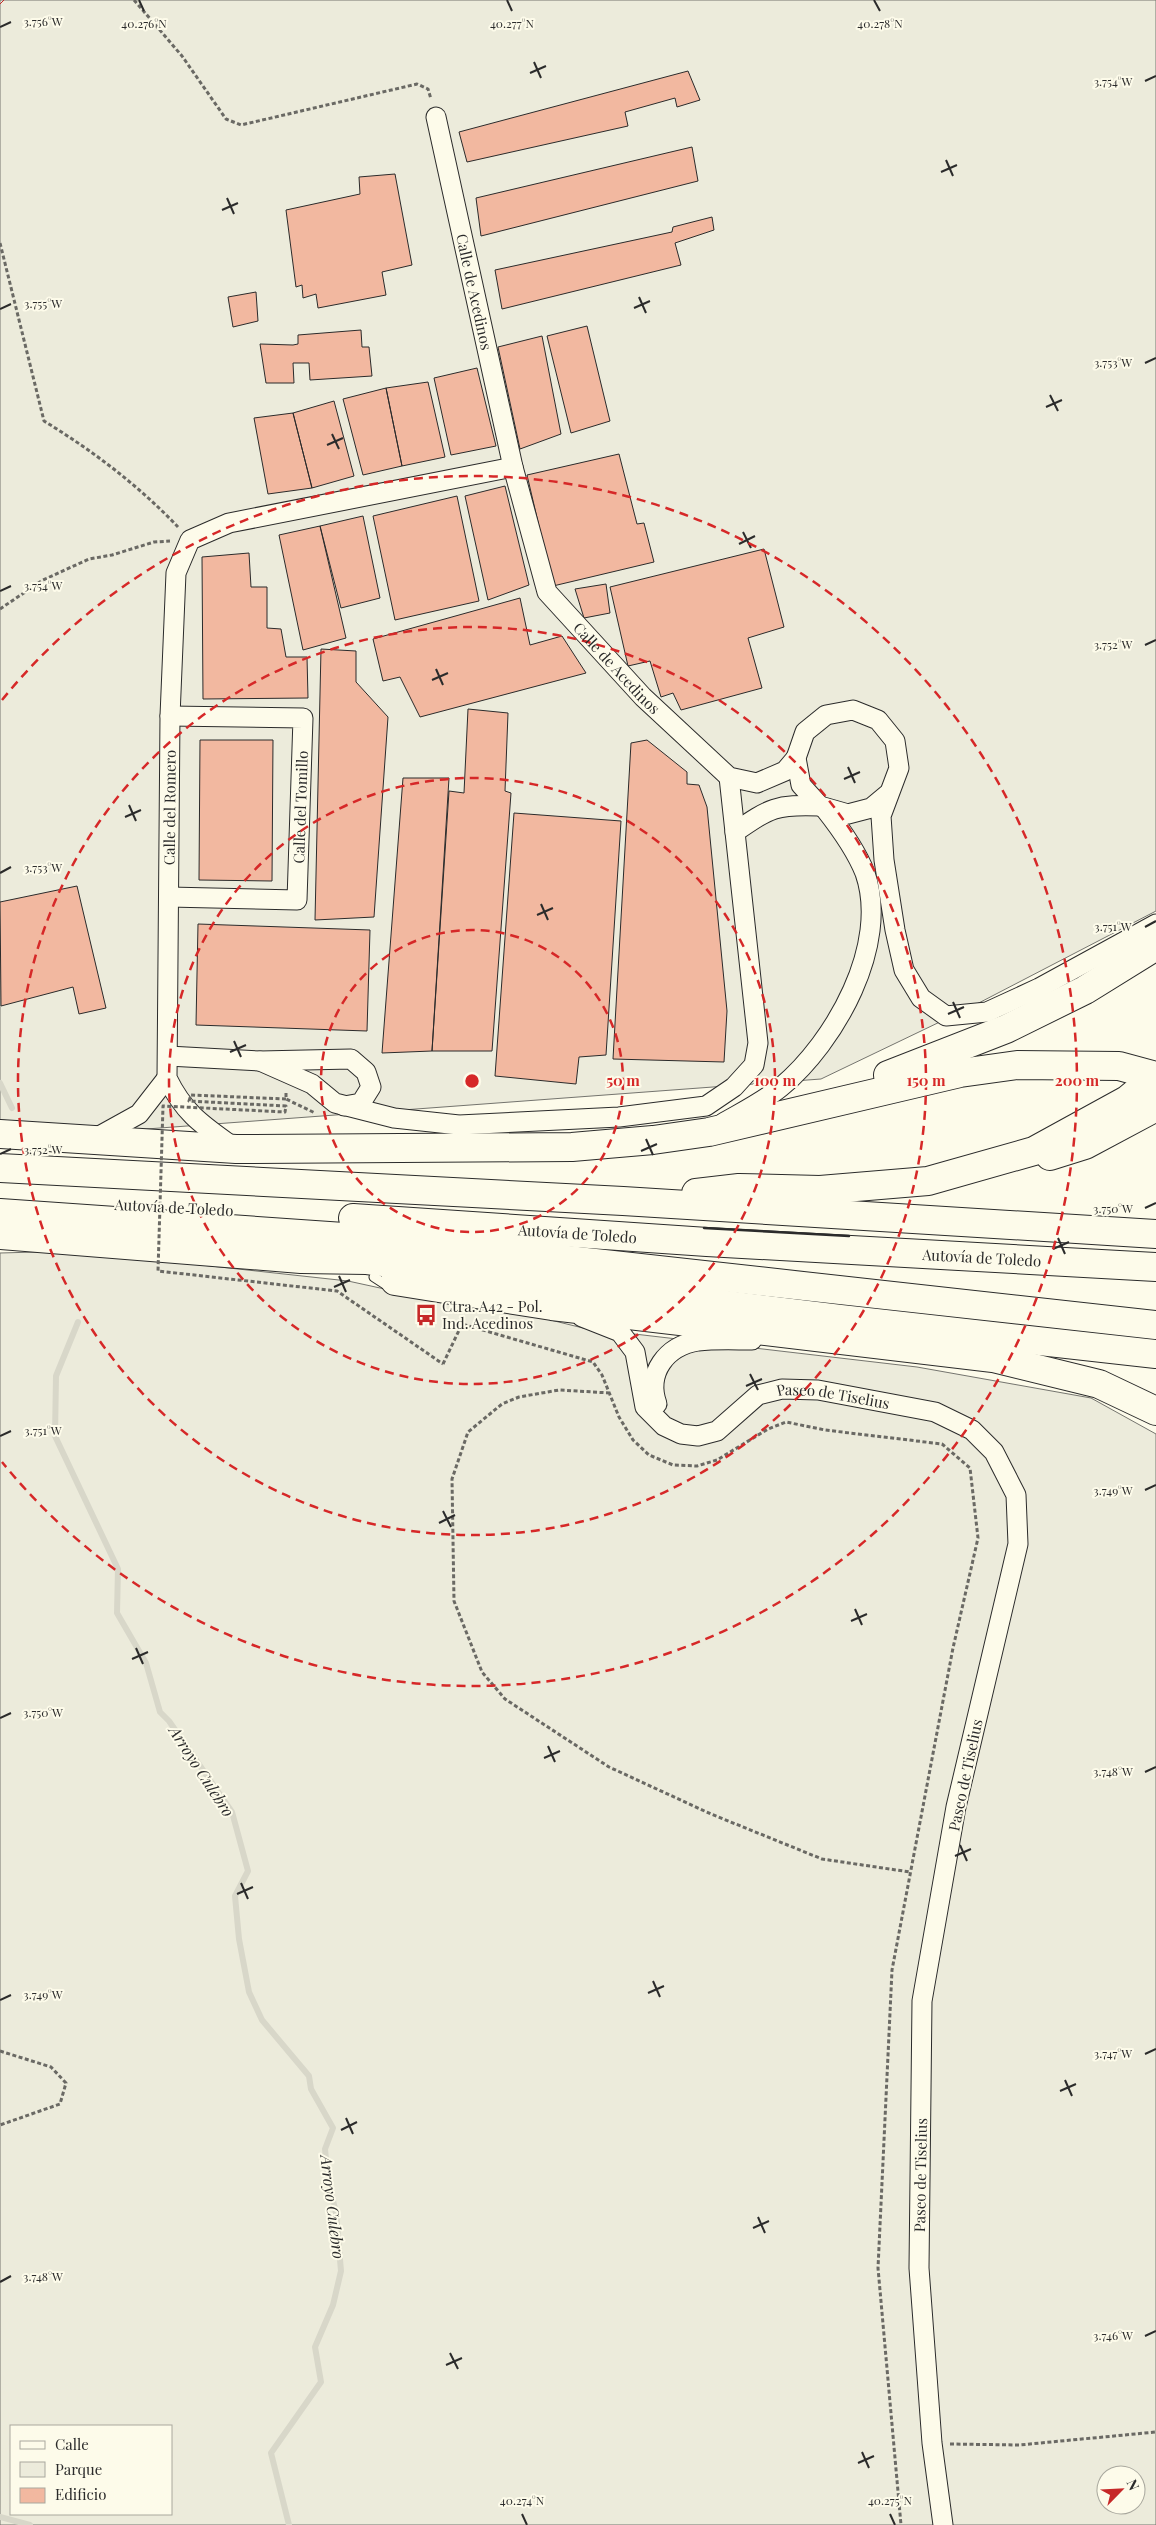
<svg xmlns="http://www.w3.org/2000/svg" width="1156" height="2525" viewBox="0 0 1156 2525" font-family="'Playfair Display',serif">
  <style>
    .green { fill: #ecebdb; stroke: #74746e; fill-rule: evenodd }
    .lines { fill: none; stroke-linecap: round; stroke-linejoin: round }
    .stream { stroke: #d8d7c9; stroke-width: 6 }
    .building { fill: #f2b8a0; stroke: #2b2b2b }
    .lane-casing { stroke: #2b2b2b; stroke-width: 11 }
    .street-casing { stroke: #2b2b2b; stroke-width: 21 }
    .highway-casing { stroke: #2b2b2b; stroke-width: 30 }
    .path { stroke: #6a6964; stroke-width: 3; stroke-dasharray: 4 2.5; stroke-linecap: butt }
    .lane { stroke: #fdfbea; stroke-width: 9 }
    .street { stroke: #fdfbea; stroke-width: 19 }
    .highway { stroke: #fdfbea; stroke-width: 28 }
    .path-bridge { stroke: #6a6964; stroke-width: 3; stroke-dasharray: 4 2.5; stroke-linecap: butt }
    .wall { stroke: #2b2b2b; stroke-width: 2.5 }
    .power { stroke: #c62828; stroke-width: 1; stroke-dasharray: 18 4 2.5 4; stroke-linecap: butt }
    .ticks { fill: none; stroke: #2b2b2b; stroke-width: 2 }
    .ring { fill: none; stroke: #d62828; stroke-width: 2.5; stroke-dasharray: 9 6 }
    .labels { text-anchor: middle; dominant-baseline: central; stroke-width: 4; stroke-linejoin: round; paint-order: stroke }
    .street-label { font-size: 15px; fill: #2b2b2b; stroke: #fdfbea }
    .poi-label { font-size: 15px; fill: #2b2b2b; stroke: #fdfbea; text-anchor: start }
    .water-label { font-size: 16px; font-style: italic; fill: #2b2b2b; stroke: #fdfbea }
    .ticks-label { font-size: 12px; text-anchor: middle; fill: #2b2b2b; stroke: #fdfbea; stroke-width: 4; stroke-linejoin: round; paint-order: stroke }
    .centre { fill: #d62828; stroke: #fdfbea; stroke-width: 2.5 }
    .ring-label { font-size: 15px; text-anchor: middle; font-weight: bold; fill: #d62828; stroke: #fdfbea; stroke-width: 4; stroke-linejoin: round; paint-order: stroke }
  </style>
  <rect width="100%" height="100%" fill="#fdfbea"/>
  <path class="green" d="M0 0H1156V911L971 1007 821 1079 133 1130 0 1120Z
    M73 1251 348 1281 490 1312 522 1313 583 1328 917 1367 1091 1398 1156 1434V2525H0V1253ZM11 2426H171V2514H11ZM1106 2475H1136V2505H1106Z"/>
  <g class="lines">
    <path class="stream" d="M0 1083 12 1108
      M78 1322 56 1376 55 1436 118 1569 117 1613 146 1663 160 1712 169 1721 232 1812 248 1871 235 1896 239 1939 249 1992 262 2020 309 2076 311 2089 333 2128 325 2149 328 2180 336 2213 341 2271 333 2305 315 2347 321 2382 271 2453 289 2525
      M0 2517 30 2525"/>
  </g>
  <path class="building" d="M688 71 700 100 677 107 675 98 625 112 628 126 467 162 459 132Z
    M692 147 698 181 481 236 476 198Z
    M395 174 412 265 382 272 386 295 318 308 316 294 303 298 302 285 296 287 286 210 360 194 359 177Z
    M712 217 714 230 675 243 681 265 502 309 495 270 672 232 673 227Z
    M256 292 258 321 233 327 228 297Z
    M587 326 610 421 571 433 547 336Z
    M361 330 362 347H369L372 376 310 380 309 363H293L294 383H266L260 344 293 345 298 344V335Z
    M542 336 561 434 520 449 498 347Z
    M477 368 496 446 451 455 434 378Z
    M428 382 445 457 402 466 386 388Z
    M386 388 402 466 363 475 343 399Z
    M334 401 354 476 312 488 293 413Z
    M293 413 312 488 268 494 254 418Z
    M619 454 637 524 644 523 654 562 553 586 527 475Z
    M505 486 529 585 488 600 465 496Z
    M457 496 479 601 395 620 373 516Z
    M363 516 380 598 341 608 320 526Z
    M320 526 346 638 303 650 279 535Z
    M764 549 784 627 748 638 762 688 681 710 673 693 661 697 650 661 628 666 610 587Z
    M249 553 251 587H267V628L281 629 286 657H307L308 698 203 699 202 557Z
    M606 584 610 613 584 618 575 589Z
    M520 598 530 645 562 636 586 673 420 717 400 677 383 681 373 639Z
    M321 649 356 651V682L388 717 374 917 315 920Z
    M468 709 508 713 505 791 511 793 492 1051H432L449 791 464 793Z
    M200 740H273L272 881 199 880Z
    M647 740 687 772V784L699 785 707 807 727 1011 724 1062 613 1059 631 743Z
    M403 778H449L432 1051 382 1053Z
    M514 813 621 821 606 1055 579 1057 576 1084 495 1076Z
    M77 886 106 1008 79 1014 73 987 1 1006 0 902Z
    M198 924 370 930 367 1031 196 1025Z"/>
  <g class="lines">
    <g class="lane-casing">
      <path id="lane" d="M374 1277 391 1288"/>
    </g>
    <g class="street-casing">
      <g id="street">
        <path id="s1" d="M436 117 513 467 547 592 643 697 729 777 757 783 785 771 796 758"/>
        <path d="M889 793 871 808 848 814 820 806 801 785 796 758 805 732 826 715 853 710 878 720 895 741 899 768 881 816 884 860 895 930 904 970 921 998 946 1016 987 1012 1039 988 1156 924"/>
        <path d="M735 832C770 808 776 804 820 806"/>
        <path id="s2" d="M169 897 297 900 303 718 170 716"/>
        <path d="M168 1056 260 1061 351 1059 366 1072 371 1087 361 1103 344 1106"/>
        <path d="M260 1061 312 1084 335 1103 394 1118 459 1125 619 1117 706 1106 734 1087 754 1065 758 1043 729 777"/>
        <path d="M723 1123C742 1112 764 1101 781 1087 835 1042 890 945 865 873 856 850 840 828 825 809"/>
        <path d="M92 1140 139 1114 167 1078"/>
        <path id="s3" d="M236 1149C204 1126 185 1115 167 1078L170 716 176 573 190 540 229 523 513 467"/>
        <path id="s4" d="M582 1317 620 1332 635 1352 645 1407 664 1426 681 1434 698 1436 717 1431 758 1395 782 1389 818 1390 935 1412 972 1430 994 1452 1016 1495 1018 1544 956 1807 922 2001 919 2268 932 2443 943 2525"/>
        <path d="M657 1404C646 1373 666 1346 698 1341 715 1339 735 1340 752 1340"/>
      </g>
    </g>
    <g class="highway-casing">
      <g id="highway">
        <path d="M888 1075 1006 1029 1085 990 1156 946"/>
        <path d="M0 1134 236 1149 572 1147 653 1140 709 1132 960 1073 1017 1065 1119 1066 1156 1076"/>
        <path d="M1050 1156 1085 1145 1156 1107"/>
        <path d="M0 1168 623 1201 1156 1234"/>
        <path d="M696 1193 739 1188 820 1190 928 1181 1034 1151 1127 1100 1156 1076"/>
        <path d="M0 1213 387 1240 1156 1325"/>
        <path id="s5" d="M353 1218 707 1242 1156 1267"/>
        <path d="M0 1235 301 1259 367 1260 840 1319 1156 1354"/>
        <path d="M395 1281 552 1306 993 1358 1099 1384 1156 1411"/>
      </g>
    </g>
    <path class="path" d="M134 0 182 56 226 119 241 125 417 84 428 89 431 99
      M0 243 44 421C93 451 138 485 178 527
      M0 609 43 580 89 559 112 555 154 542 170 541
      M286 1093V1099L315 1113
      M443 1364 462 1324 593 1362 602 1375 619 1417 633 1440 649 1455 673 1465 697 1466 717 1460 768 1429 786 1422 825 1430 942 1444 970 1468 978 1538 953 1648 892 1970 878 2268 901 2525
      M610 1393 559 1390 519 1397 502 1404 468 1432 452 1479 454 1601 482 1672 505 1699 609 1767 711 1814 822 1859 910 1872
      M0 2051 51 2067 66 2083 60 2104 0 2125
      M950 2444 1019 2445 1156 2432"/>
    <use href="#lane" class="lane"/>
    <use href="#street" class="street"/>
    <use href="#highway" class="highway"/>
    <path class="path-bridge" d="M286 1099 191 1095 189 1101 286 1106 285 1112 163 1106 158 1271 337 1291 443 1364"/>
    <path class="wall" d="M704 1228 849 1236"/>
    <path class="power" d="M0 4 4 0"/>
  </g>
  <path class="ticks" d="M139 0 144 11M507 0 512 11M874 0 880 11M0 27 11 22M534 62 541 78M530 73 546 66M1145 81 1156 76M946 160 953 176M941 172 957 165M227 198 234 214M222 210 238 203M639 297 646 313M634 308 650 301M0 309 11 304M1145 363 1156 358M1050 395 1058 411M1046 407 1062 400M332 434 339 449M327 445 343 438M743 532 751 548M739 544 755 536M0 591 11 586M1145 645 1156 640M436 669 443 685M432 680 448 673M848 767 855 783M844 779 860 772M129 805 136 821M125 817 141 810M0 873 11 867M541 904 548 920M537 915 553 908M1145 927 1156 921M953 1002 960 1018M948 1014 964 1007M234 1041 241 1057M230 1052 246 1045M646 1139 653 1155M641 1151 657 1144M0 1154 11 1149M1145 1208 1156 1203M1058 1238 1065 1254M1053 1249 1069 1242M339 1276 346 1292M334 1287 350 1280M750 1374 758 1390M746 1386 762 1379M0 1436 11 1431M1145 1490 1156 1485M443 1511 451 1527M439 1523 455 1515M855 1609 862 1625M851 1621 867 1614M136 1648 143 1664M132 1659 148 1652M0 1718 11 1713M548 1746 555 1762M544 1758 560 1751M1145 1772 1156 1767M960 1845 967 1861M955 1856 971 1849M241 1883 248 1899M237 1894 253 1887M653 1981 660 1997M648 1993 664 1986M0 2000 11 1995M1145 2054 1156 2049M1065 2080 1072 2096M1060 2091 1076 2084M346 2118 353 2134M341 2130 357 2122M758 2217 765 2233M753 2228 769 2221M0 2282 11 2276M1145 2336 1156 2331M450 2353 458 2369M446 2365 462 2358M862 2452 869 2468M858 2463 874 2456M522 2514 527 2525M890 2514 895 2525"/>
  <g class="ring">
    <circle cx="472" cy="1081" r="151"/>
    <circle cx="472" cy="1081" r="303"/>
    <circle cx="472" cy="1081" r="454"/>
    <path d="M2 700A605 605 0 1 1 2 1462"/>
  </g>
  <defs>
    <g id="bus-bare" transform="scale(1.725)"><path d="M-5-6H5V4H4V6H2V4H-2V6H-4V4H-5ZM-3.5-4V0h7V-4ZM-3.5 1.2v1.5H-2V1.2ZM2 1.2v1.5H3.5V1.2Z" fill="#c62828" stroke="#fdfbea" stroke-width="2.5" paint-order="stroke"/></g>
  </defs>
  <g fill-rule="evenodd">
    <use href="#bus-bare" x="426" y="1315"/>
  </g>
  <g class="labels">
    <g class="street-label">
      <text stroke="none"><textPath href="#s1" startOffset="179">Calle de Acedinos</textPath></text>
      <text stroke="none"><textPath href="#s1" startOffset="591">Calle de Acedinos</textPath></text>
      <text stroke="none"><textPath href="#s3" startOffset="371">Calle del Romero</textPath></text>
      <text stroke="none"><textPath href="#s2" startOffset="221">Calle del Tomillo</textPath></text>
      <text transform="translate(174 1207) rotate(3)">Autovía de Toledo</text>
      <text stroke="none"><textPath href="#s5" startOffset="225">Autovía de Toledo</textPath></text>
      <text stroke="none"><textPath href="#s5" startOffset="630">Autovía de Toledo</textPath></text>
      <text stroke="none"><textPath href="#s4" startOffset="335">Paseo de Tiselius</textPath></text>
      <text transform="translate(965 1775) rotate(-78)">Paseo de Tiselius</text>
      <text transform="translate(920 2175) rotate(-89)">Paseo de Tiselius</text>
    </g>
    <g class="poi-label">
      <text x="442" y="1306">Ctra. A42 - Pol.<tspan x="442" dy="17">Ind. Acedinos</tspan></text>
    </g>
    <g class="water-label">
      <text transform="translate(202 1771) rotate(57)">Arroyo Culebro</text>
      <text transform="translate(333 2207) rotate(83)">Arroyo Culebro</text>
    </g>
  </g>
  <g class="ticks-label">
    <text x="43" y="26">3.756°W</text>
    <text x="144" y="28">40.276°N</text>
    <text x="512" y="28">40.277°N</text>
    <text x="880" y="28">40.278°N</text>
    <text x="1113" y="86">3.754°W</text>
    <text x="43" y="308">3.755°W</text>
    <text x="1113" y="367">3.753°W</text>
    <text x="43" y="590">3.754°W</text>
    <text x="1113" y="649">3.752°W</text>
    <text x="43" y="872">3.753°W</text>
    <text x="1113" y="931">3.751°W</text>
    <text x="43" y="1154">3.752°W</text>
    <text x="1113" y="1213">3.750°W</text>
    <text x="43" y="1435">3.751°W</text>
    <text x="1113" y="1495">3.749°W</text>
    <text x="43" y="1717">3.750°W</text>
    <text x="1113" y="1776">3.748°W</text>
    <text x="43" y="1999">3.749°W</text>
    <text x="1113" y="2058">3.747°W</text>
    <text x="43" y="2281">3.748°W</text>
    <text x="1113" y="2340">3.746°W</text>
    <text x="522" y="2505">40.274°N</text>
    <text x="890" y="2505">40.275°N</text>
  </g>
  <circle cx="472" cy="1081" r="8" class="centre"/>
  <g class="ring-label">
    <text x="623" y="1086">50 m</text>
    <text x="775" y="1086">100 m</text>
    <text x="926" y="1086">150 m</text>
    <text x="1077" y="1086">200 m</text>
  </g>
  <rect x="10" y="2425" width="162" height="90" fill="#fdfbea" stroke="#a9a89e"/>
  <rect x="20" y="2441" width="25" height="8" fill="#fdfbea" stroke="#a9a89e"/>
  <text x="55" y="2450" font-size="15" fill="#2b2b2b">Calle</text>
  <rect x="20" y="2462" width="25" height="15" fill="#ecebdb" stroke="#a9a89e"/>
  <text x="55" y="2475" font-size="15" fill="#2b2b2b">Parque</text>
  <rect x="20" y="2488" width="25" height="15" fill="#f2b8a0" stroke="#a9a89e"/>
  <text x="55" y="2500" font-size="15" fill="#2b2b2b">Edificio</text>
  <g transform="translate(1121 2490) rotate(66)"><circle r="24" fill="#fdfbea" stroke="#a9a89e"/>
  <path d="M0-4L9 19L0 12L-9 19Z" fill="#c62828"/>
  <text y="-8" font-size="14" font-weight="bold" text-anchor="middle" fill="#2b2b2b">N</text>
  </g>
</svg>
